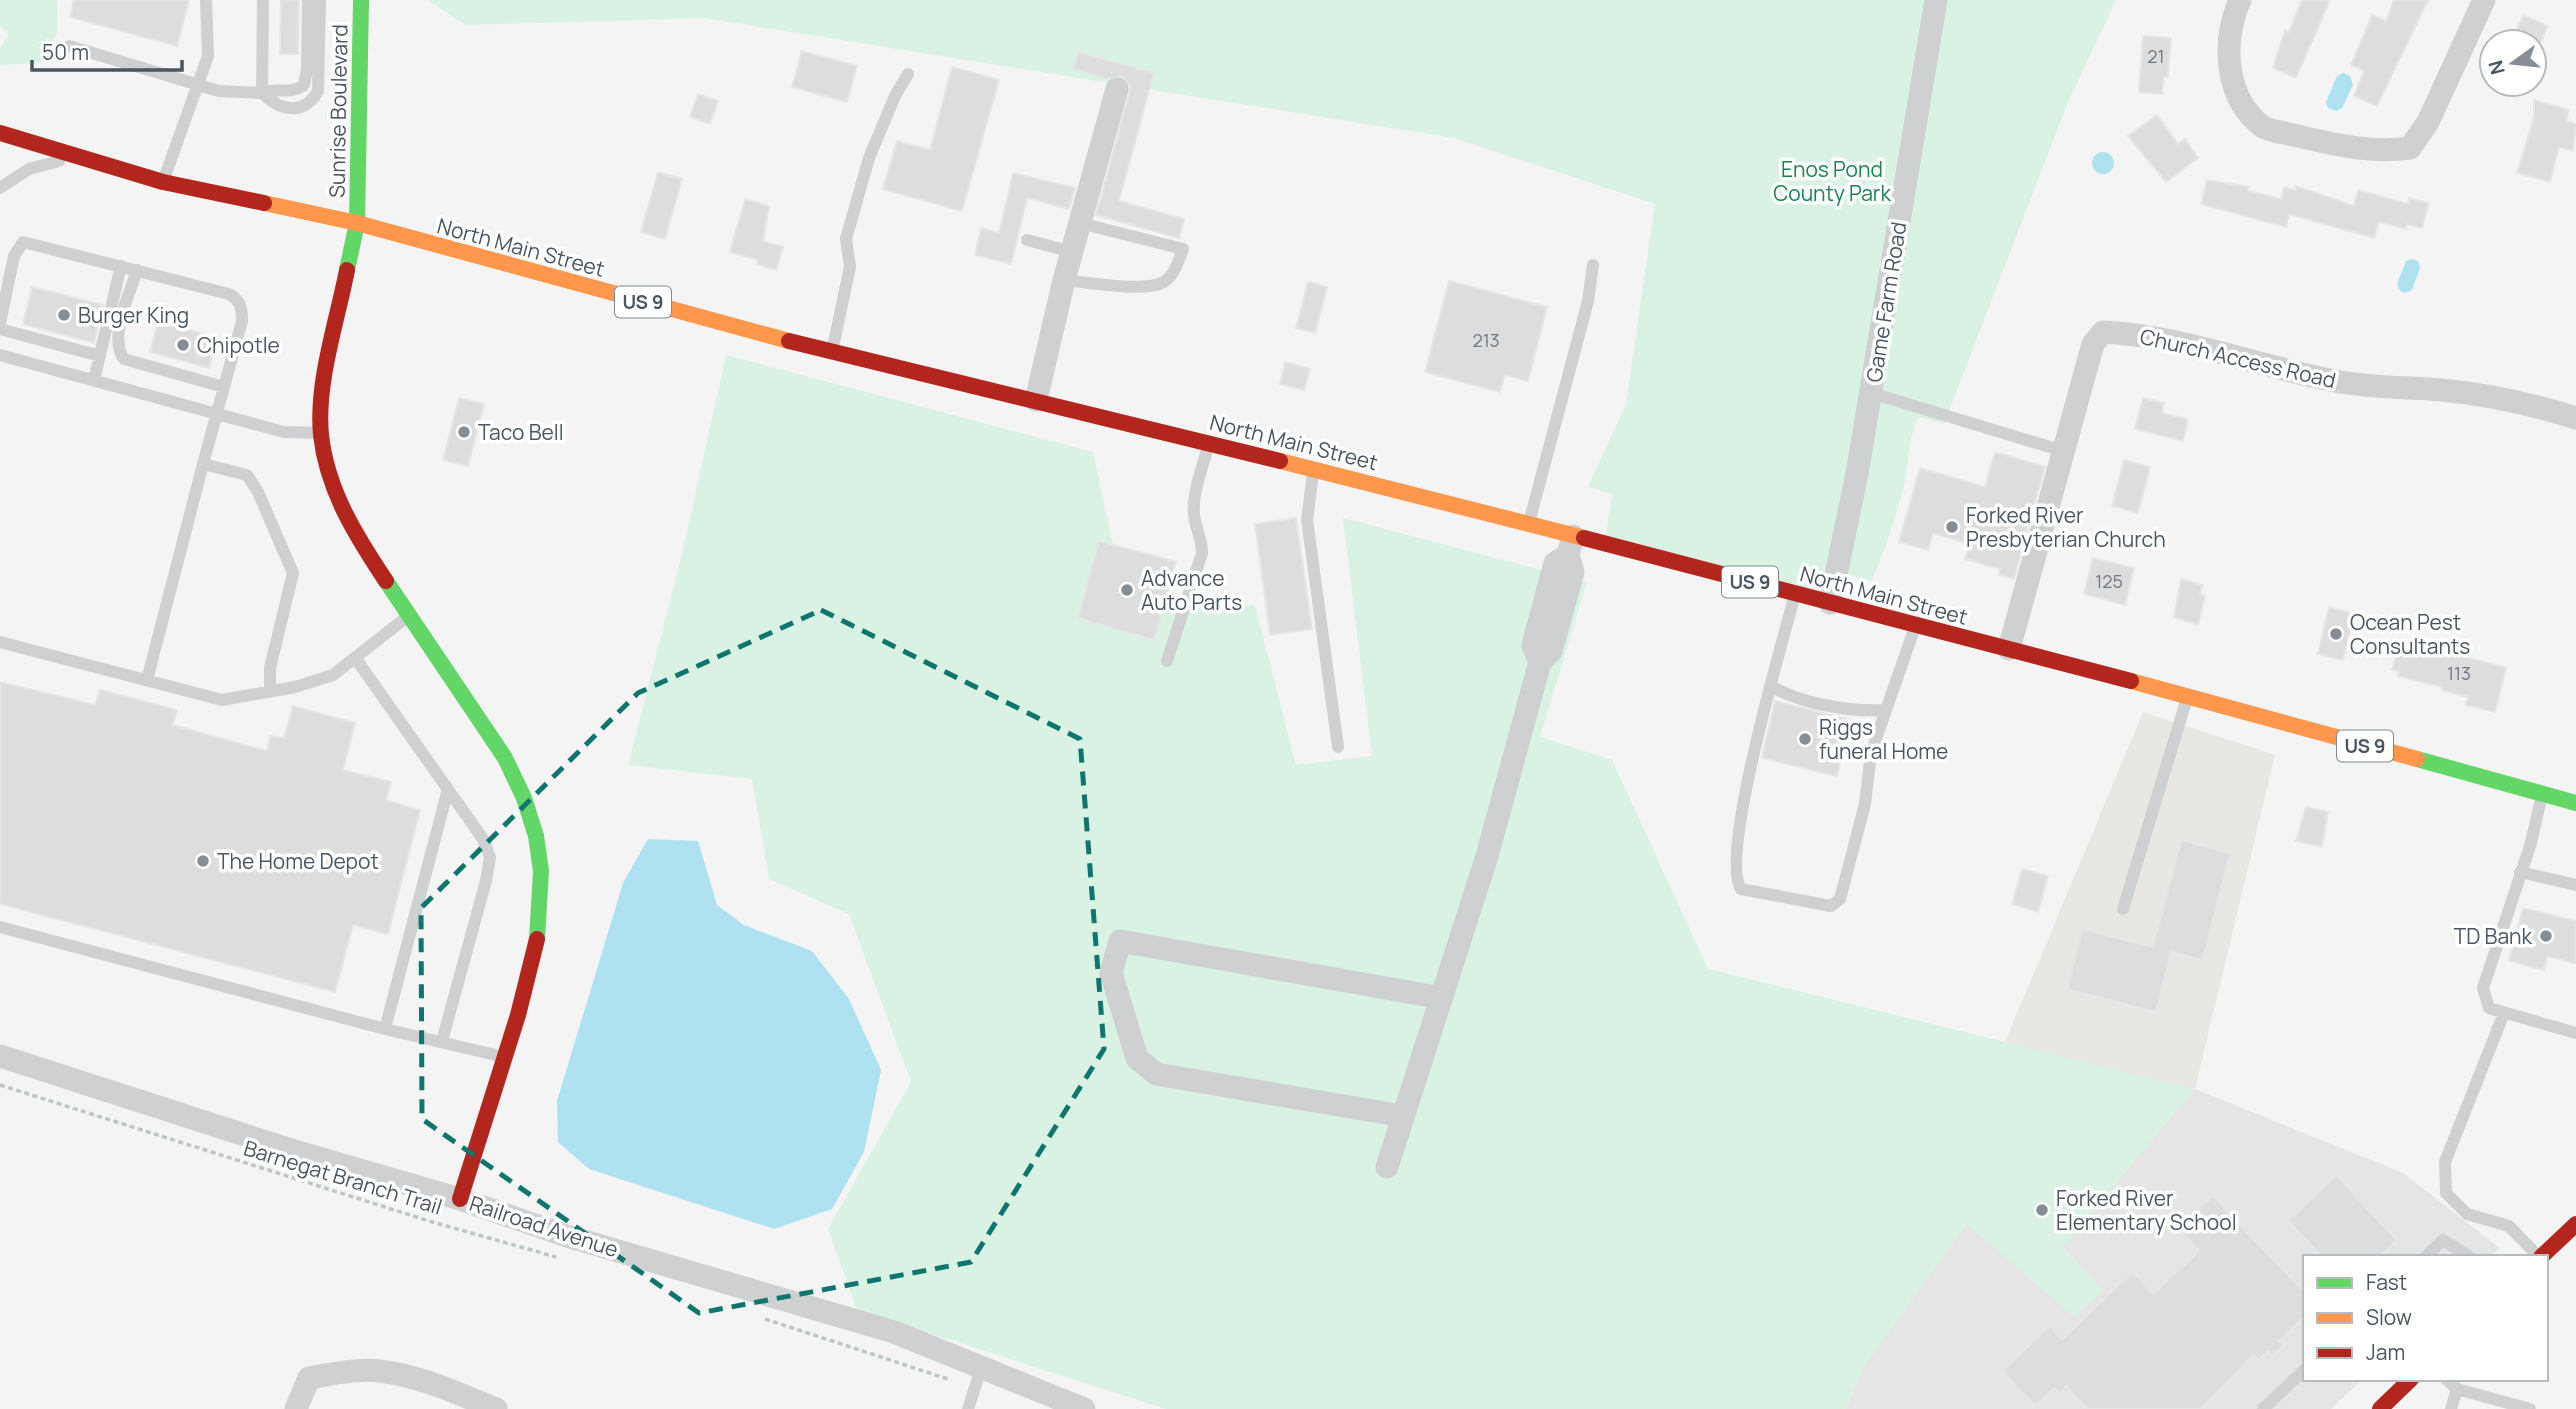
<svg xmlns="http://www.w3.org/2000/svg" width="2576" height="1409" viewBox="0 0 2576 1409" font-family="Manrope,sans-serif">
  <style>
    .commercial { fill: #e8e7e3 }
    .education { fill: #e6e5e6 }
    .green { fill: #d9f2e3 }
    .water { fill: #aee2f0 }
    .building { fill: #ddddde; stroke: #e5e6e7; stroke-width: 2 }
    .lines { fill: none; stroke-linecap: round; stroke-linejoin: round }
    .path { stroke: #bcc7c4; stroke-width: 3.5; stroke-dasharray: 5 3.5; stroke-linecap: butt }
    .lane { stroke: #ced0d2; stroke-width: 12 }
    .street { stroke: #ced0d2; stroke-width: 23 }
    .fast { stroke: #63d668; stroke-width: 16 }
    .slow { stroke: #ff974d; stroke-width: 16 }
    .jam { stroke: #b3261e; stroke-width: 16 }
    .marked { fill: none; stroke: #0f766e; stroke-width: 5; stroke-dasharray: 14 9; stroke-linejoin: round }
    .poi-dot { fill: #868d94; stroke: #fff; stroke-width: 2.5 }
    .labels { text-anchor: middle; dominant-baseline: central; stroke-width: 7; stroke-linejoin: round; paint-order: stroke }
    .number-label { font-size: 18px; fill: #707881 }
    .shield { fill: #fff; stroke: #808990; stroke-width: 2 }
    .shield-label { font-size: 19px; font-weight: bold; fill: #4a5661 }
    .street-label { font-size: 21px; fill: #4a5661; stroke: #fff }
    .park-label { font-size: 21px; fill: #17864f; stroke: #fff }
    .poi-label { font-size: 21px; fill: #4a5661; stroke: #fff; text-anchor: start }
  </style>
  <rect width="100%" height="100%" fill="#f4f4f4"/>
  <path class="commercial" d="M2143 712 2275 755 2195 1089 2005 1042Z"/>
  <path class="education" d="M1716 971 2195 1089 2403 1173 2500 1248 2491 1257H2305V1379H2363L2331 1409H1846L1862 1369Z"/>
  <path class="green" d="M0 0H57L58 32 40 63 0 65V48L9 35 0 26Z
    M427 0H2116L2068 102 1944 424 1919 417C1907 441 1910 456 1905 481 1897 515 1885 548 1872 581L1844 573 1830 603 1605 544 1612 494 1588 487 1626 404 1655 204 1454 138 704 18 466 25Z
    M726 355 1093 452 1126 607 1255 605 1296 765 1372 756 1343 518 1587 582 1540 737 1612 760 1708 969 2195 1089 2063 1247 2103 1290 2074 1317 1967 1224 1862 1369 1846 1409H1166L857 1310 828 1229 911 1082 849 914 769 879 752 779 628 765 683 550Z"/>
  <path class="water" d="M2343 73 2350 76 2353 85 2342 108 2336 111 2328 108 2326 102 2337 76Z
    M2092 163a11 11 0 1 1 22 0a11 11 0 1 1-22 0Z
    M2411 259 2418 261 2420 268 2412 290 2405 293 2400 291 2397 284 2406 261Z
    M648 839 698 841 717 905 744 925 812 951 849 999 881 1070 864 1152 832 1209 774 1229 589 1169 558 1142 557 1101 623 883Z"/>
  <path class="building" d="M74 0H189L177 46 70 17Z
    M281 0H299L298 54H280Z
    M2302 0H2330L2296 78 2273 68 2285 30 2289 32Z
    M2394 0H2428L2377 106 2354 96 2364 71 2351 65 2372 15 2386 21Z
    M2523 15 2548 26 2541 42H2512Z
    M2143 36 2171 38 2168 77H2164L2162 94 2139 92Z
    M802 51 857 66 847 102 792 87Z
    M1078 52 1154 73 1119 201 1184 219 1179 238 1096 215 1131 86 1121 76 1108 79 1073 69Z
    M952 67 999 80 962 211 883 189 897 141 930 150Z
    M698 94 718 101 710 124 690 117Z
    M2534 100 2569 110 2566 121 2576 124 2573 151 2559 147 2550 182 2517 173 2534 117Z
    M2157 115 2178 144 2185 139 2198 158 2166 182 2128 136Z
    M658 172 682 179 665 239 641 232Z
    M1013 173 1075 188 1069 209 1027 198 1011 264 975 255 981 228 999 233Z
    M2207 180 2249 187 2248 191 2281 199 2284 187 2295 190 2296 186 2354 206 2358 190 2408 204 2409 198 2429 203 2422 228 2407 224 2406 229 2379 222 2374 238 2289 214 2286 227 2201 204Z
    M745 199 769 206 763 241 783 247 776 270 757 264 758 260 730 252Z
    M1449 281 1547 307 1528 381 1505 375 1500 392 1425 372Z
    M1308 282 1327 287 1315 333 1296 328Z
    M32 287 103 305 94 343 23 324Z
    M158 321 217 338 209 368 150 352Z
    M1285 362 1310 369 1304 390 1280 384Z
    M459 398 484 404 468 466 443 460Z
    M2143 398 2164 403 2162 413 2188 419 2183 441 2135 429Z
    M1995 452 2045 467 2014 579 1999 575 2000 569 1965 559 1969 544 1933 533 1928 550 1899 542 1920 468 1985 487Z
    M2124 460 2150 467 2138 513 2112 506Z
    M1296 518 1312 629 1270 635 1255 524Z
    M1099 541 1176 562 1154 640 1078 618Z
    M2093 558 2134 568 2125 605 2084 594Z
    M2181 579 2202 585 2200 595 2205 596 2198 625 2174 617Z
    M2329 607 2354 614 2343 660 2318 654Z
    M2400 639 2506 668 2495 712 2466 705 2468 697 2442 690V687L2398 676 2399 672 2392 670Z
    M0 682 95 705 100 690 177 710 173 725 267 751 270 736 284 738 293 706 355 723 343 770 391 782 386 800 420 810 388 934 353 925 335 992 0 904Z
    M1775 701 1851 720 1837 776 1762 758Z
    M2306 807 2328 812 2322 847 2296 841Z
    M2181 840 2230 853 2203 960 2171 952 2156 1012 2067 989 2082 929 2153 947Z
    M2022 869 2048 876 2038 912 2012 904Z
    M2523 908 2576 921V964L2547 956 2544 970 2509 961Z
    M2336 1175 2397 1240 2379 1257H2322L2288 1221Z
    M2213 1196 2305 1293V1315L2279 1341 2283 1345 2273 1355 2267 1352 2258 1360 2254 1355 2201 1409H2088L2066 1386 2059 1393 2055 1388 2035 1406 2002 1371 2050 1326 2062 1339 2133 1272 2153 1294 2199 1251 2178 1228Z"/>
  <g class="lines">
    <path class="path" d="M0 1085 429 1221 556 1257
      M765 1319 951 1380"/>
    <path class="lane" d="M263 0 262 93C276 87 291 95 304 85L307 69 308 0
      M69 46 219 91 262 93C280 111 304 116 318 91L320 0
      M164 179 208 56 206 0
      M0 188 29 169 59 161
      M1027 240 1072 252
      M137 270C130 294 108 337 124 359L224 387
      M1064 280C1087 282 1145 293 1164 282 1175 275 1178 261 1183 249L1080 223
      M0 323 14 256 23 242 229 294C241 301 242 308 242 321L203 464
      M0 329 100 356
      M833 347 850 267 846 239 869 158 895 96 908 74
      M0 355 284 432 321 433
      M94 380 121 266
      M1871 393 2063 451
      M1313 473 1307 520 1338 747
      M1530 519 1588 301 1593 265
      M1794 598C1782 644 1719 857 1741 889L1831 906 1840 899 1865 804 1871 753 1914 630
      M0 642 222 700 295 687 333 675 407 617
      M356 659 483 839 490 857 486 881 442 1041
      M1167 661 1202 553C1202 538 1195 528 1194 514 1192 492 1203 467 1208 446
      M147 680 203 464 247 475 258 492 293 573 270 668V692
      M1771 686C1802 704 1850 712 1886 710
      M2541 799 2531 843 2483 988 2489 1008 2576 1033
      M2520 872 2576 885
      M2123 909 2187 698
      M0 927 385 1029 504 1057
      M2504 1013 2445 1162 2446 1193 2467 1214 2509 1226 2539 1257
      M385 1029 448 789
      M2425 1257 2443 1240 2470 1257
      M2446 1379 2457 1389 2451 1409
      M2457 1389 2530 1409
      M968 1409 982 1366
      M2263 1409 2305 1369"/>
    <path class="street" d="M2240 0C2222 41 2224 98 2263 127 2270 131 2281 132 2289 134 2329 143 2369 154 2410 148L2428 122 2484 0
      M1036 400 1064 280 1117 89
      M1568 555 1555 563 1533 645 1540 662 1551 651 1573 572 1568 555 1573 536
      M1830 603 1857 474 1936 0
      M2009 649 2093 344 2103 332C2184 336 2261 368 2341 382 2375 388 2407 387 2441 390 2488 394 2531 404 2576 418
      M0 1056 291 1150 460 1199 567 1236 894 1332 1084 1409
      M1403 1116 1156 1074 1137 1058 1111 973 1120 941 1442 998
      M1387 1167 1487 856 1540 662
      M296 1409 309 1378C333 1374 357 1368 380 1371 421 1376 459 1394 496 1409"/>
    <path class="fast" d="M347 270 357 223 361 0
      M386 581 505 758 524 798 536 836 541 871 537 939
      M2417 759 2576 803"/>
    <path class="slow" d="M264 203 357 223 789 341
      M1280 461 1584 538
      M2131 681 2417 759"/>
    <path class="jam" d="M0 133 163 182 264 203
      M347 270C337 322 316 382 321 435 327 490 356 536 386 581
      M789 341 1280 461
      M1584 538 2131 681
      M460 1199 518 1015 537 939
      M2541 1257 2576 1224
      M2380 1409 2411 1379"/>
  </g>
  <path class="marked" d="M821 610 1080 739 1104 1049 971 1262 699 1313 422 1119 421 908 638 693Z"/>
  <g class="poi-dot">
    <circle cx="64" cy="315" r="7"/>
    <circle cx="183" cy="345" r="7"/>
    <circle cx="464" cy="432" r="7"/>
    <circle cx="1952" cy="527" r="7"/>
    <circle cx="1127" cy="590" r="7"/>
    <circle cx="2336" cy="634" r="7"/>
    <circle cx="1805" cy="739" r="7"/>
    <circle cx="203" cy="861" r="7"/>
    <circle cx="2546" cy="936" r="7"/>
    <circle cx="2042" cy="1210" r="7"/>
  </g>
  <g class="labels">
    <g class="number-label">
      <text x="2156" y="56">21</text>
      <text x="1486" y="340">213</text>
      <text x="2109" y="581">125</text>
      <text x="2459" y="673">113</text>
    </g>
    <g class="shield">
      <rect x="615" y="286.5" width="56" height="31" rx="5"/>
      <rect x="1722" y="566.5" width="56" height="31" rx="5"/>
      <rect x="2337" y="730.5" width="56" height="31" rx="5"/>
    </g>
    <g class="shield-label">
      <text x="643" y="302">US 9</text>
      <text x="1750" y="582">US 9</text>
      <text x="2365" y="746">US 9</text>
    </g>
    <g class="street-label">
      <text transform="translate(338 111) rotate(-89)">Sunrise Boulevard</text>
      <text transform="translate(521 247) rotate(15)">North Main Street</text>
      <text transform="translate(1886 302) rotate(-81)">Game Farm Road</text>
      <text transform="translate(2238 358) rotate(13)">Church Access Road</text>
      <text transform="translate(1294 442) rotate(14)">North Main Street</text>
      <text transform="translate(1884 595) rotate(15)">North Main Street</text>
      <text transform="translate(343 1177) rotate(17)">Barnegat Branch Trail</text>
      <text transform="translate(544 1226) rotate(18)">Railroad Avenue</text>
    </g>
    <g class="park-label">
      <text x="1832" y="169">Enos Pond<tspan x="1832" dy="24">County Park</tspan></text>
    </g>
    <g class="poi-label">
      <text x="78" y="315">Burger King</text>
      <text x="197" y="345">Chipotle</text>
      <text x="478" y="432">Taco Bell</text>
      <text x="1966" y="515">Forked River<tspan x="1966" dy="24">Presbyterian Church</tspan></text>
      <text x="1141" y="578">Advance<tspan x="1141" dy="24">Auto Parts</tspan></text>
      <text x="2350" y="622">Ocean Pest<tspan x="2350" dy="24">Consultants</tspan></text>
      <text x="1819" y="727">Riggs<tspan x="1819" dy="24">funeral Home</tspan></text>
      <text x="217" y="861">The Home Depot</text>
      <text x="2532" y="936" text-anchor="end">TD Bank</text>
      <text x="2056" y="1198">Forked River<tspan x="2056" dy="24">Elementary School</tspan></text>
    </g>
  </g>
  <rect x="2303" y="1255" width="245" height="126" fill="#ffffff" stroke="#b7bbc0" stroke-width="2"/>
  <rect x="2317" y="1278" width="35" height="10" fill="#63d668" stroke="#b7bbc0" stroke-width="2"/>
  <text x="2366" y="1290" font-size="21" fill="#4a5661">Fast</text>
  <rect x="2317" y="1313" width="35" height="10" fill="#ff974d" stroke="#b7bbc0" stroke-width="2"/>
  <text x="2366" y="1325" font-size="21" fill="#4a5661">Slow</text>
  <rect x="2317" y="1348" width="35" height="10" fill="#b3261e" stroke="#b7bbc0" stroke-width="2"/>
  <text x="2366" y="1360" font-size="21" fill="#4a5661">Jam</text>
  <g transform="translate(2513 63) rotate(255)"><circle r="33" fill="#ffffff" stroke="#b7bbc0" stroke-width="2"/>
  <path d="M0-5L12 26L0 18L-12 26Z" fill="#868d94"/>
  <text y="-10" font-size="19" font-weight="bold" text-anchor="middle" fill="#4a5661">N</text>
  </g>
  <path d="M32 60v10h150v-10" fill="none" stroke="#4a5661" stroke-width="3.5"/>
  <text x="42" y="60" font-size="21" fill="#4a5661" stroke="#ffffff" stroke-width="5" paint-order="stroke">50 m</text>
</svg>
